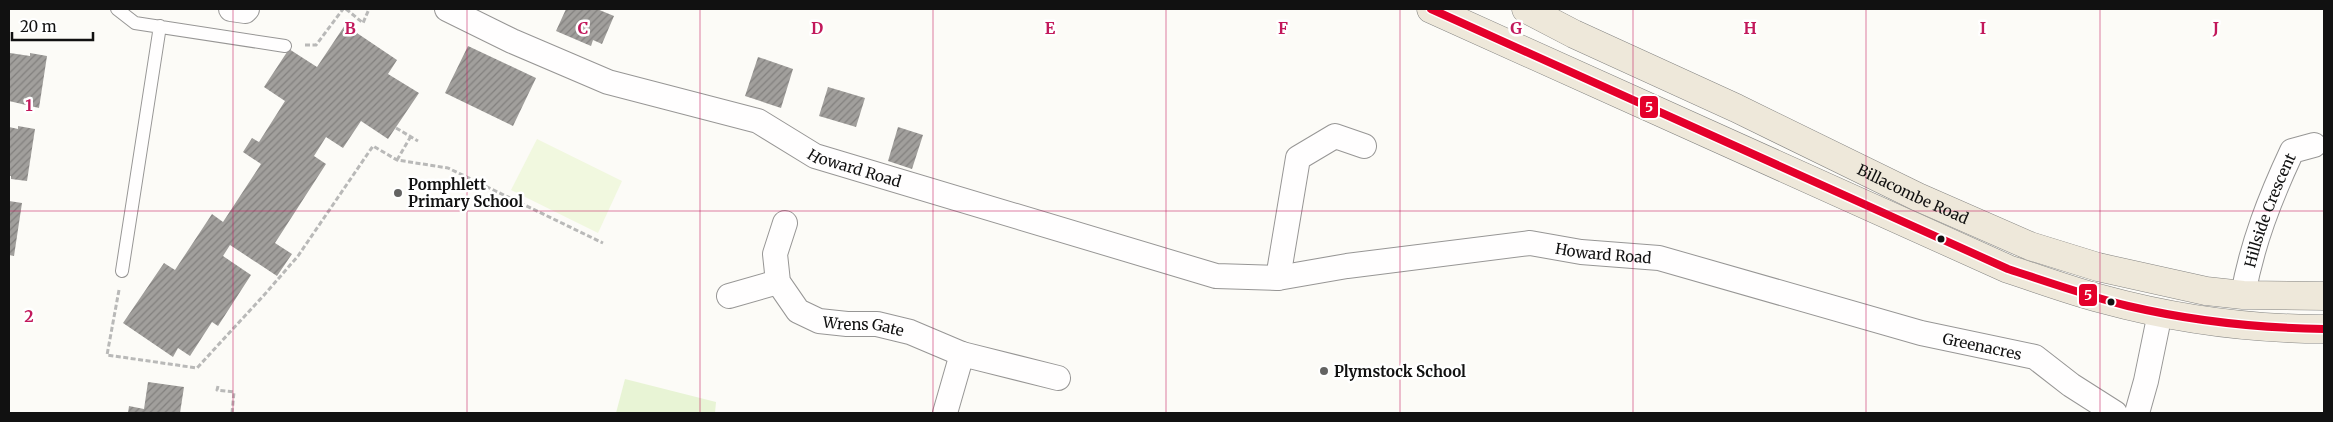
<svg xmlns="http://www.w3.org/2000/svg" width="2333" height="422" viewBox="0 0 2333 422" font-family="Merriweather,serif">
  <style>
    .park { fill: #e8f4d5 }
    .pitch { fill: #f1f8df }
    .building { fill: url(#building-hatch) }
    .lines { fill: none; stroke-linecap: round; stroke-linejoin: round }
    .service-casing { stroke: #979695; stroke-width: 14 }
    .minor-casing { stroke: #979695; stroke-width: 26 }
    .primary-casing { stroke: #848482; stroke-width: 29 }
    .path { stroke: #b9b9b8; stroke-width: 3; stroke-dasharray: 5 2.5; stroke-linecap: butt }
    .service { stroke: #fffefe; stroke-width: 12 }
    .minor { stroke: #fffefe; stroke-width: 24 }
    .primary { stroke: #eee8da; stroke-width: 28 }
    .bus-1-casing { stroke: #fff; stroke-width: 11 }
    .bus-1 { stroke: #e4002b; stroke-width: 8 }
    .grid { fill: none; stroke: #c2185b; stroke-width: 1; stroke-opacity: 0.55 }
    .poi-dot { fill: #636362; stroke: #fff; stroke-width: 2 }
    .bus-dot { fill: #111; stroke: #fff; stroke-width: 2 }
    .labels { text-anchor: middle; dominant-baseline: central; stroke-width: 5; stroke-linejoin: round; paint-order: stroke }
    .street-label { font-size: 15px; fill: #111; stroke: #fff }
    .poi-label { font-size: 15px; font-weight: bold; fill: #111; stroke: #fff; text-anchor: start }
    .grid-label { font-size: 16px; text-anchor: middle; font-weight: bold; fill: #c2185b; stroke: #fff; stroke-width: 5; stroke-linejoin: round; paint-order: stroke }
    .line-badge { stroke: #fff; stroke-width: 2 }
    .badge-label { font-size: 14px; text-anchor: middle; font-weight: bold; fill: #fff }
  </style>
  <defs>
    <pattern id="building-hatch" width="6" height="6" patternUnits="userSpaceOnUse" patternTransform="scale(1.25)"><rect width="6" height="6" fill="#a19f9c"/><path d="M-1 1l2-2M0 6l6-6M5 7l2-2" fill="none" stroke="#82807e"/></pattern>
  </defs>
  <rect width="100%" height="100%" fill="#fcfbf7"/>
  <path class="park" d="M625 379 716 402 715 413H616Z"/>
  <path class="pitch" d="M537 139 622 181 598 233 511 190Z"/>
  <path class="building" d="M566 9H597L614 16 602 44 593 40 591 46 556 31Z
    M345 25 397 60 388 74 419 93 388 139 361 121 343 148 326 137 314 156 326 164 275 243 292 254 277 276 230 245 223 256 251 275 218 326 212 322 190 356 178 348 173 357 123 323 164 263 175 270 212 214 223 222 261 164 243 152 252 138 259 142 285 101 264 87 289 49 317 67Z
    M468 46 536 78 513 126 445 93Z
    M10 53 30 56V53L47 56 39 108 9 101Z
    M758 57 793 69 781 108 745 96Z
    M828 87 865 98 856 127 819 116Z
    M18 126 35 129 27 181 11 179V176H9V127L18 129Z
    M898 127 923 135 912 169 888 161Z
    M9 201 22 203 14 256 9 255Z
    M148 382 184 387 180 413H128L129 406 144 409Z"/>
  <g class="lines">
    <g class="service-casing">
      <path id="service" d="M117 9 135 23 285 46
        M122 271 160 26"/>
    </g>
    <g class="minor-casing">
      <g id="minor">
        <path d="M231 9 245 11 247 9"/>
        <path id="s1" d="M447 9 512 41 608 82 758 121 815 156 1216 276 1278 278 1347 266 1530 243 1581 252 1659 258 1921 333 2035 357 2071 385 2115 413"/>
        <path id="s2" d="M785 223 775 254 778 282 798 311 819 321 847 324H877L910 332 962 354 1058 378"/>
        <path d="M1278 278 1298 158 1335 136 1364 146"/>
        <path id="s3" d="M2243 295C2252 244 2270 198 2292 151L2314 145"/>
        <path d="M729 296 778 282"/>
        <path d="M945 413 962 354"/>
        <path d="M2137 413 2146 381 2160 313"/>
      </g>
    </g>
    <g class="primary-casing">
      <g id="primary">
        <path d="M1431 9 2008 269C2039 279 2071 291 2102 299 2175 319 2249 329 2324 329"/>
        <path id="s4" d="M1526 9 1574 34 1736 108 1918 197 2030 246 2098 267 2206 291 2243 295 2324 296"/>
      </g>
    </g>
    <path class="path" d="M346 9 363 23 369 9
      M305 45H316L343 9
      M396 128 418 141
      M397 160 411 136
      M119 290 107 355 197 368 265 294 298 256 373 146 397 160 448 168 603 243
      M218 386 217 390 234 392 232 413"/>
    <use href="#service" class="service"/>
    <use href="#minor" class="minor"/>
    <use href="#primary" class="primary"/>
    <g class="bus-1-casing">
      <path id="bus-1" d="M1431 9 2008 269C2048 282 2087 296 2128 306 2192 321 2258 328 2324 329"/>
    </g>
    <use href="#bus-1" class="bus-1"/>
  </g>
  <path class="grid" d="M233 9V413M467 9V413M700 9V413M933 9V413M1166 9V413M1400 9V413M1633 9V413M1866 9V413M2100 9V413M9 211H2324"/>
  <g class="poi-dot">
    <circle cx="398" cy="193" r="5"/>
    <circle cx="1324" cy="371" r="5"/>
  </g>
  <g class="bus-dot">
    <circle cx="1941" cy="239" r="4.5"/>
    <circle cx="2111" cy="302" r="4.5"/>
  </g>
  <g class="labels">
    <g class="street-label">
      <text stroke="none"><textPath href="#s1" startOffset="440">Howard Road</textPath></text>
      <text stroke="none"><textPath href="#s4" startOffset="429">Billacombe Road</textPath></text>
      <text stroke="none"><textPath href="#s3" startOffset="89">Hillside Crescent</textPath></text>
      <text stroke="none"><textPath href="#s1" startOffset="1208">Howard Road</textPath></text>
      <text stroke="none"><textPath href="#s2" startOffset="164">Wrens Gate</textPath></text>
      <text stroke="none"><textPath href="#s1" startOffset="1599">Greenacres</textPath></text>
    </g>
    <g class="poi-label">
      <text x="408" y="184">Pomphlett<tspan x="408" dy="17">Primary School</tspan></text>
      <text x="1334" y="371">Plymstock School</text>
    </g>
  </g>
  <g class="grid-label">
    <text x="350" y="34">B</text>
    <text x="583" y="34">C</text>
    <text x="817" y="34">D</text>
    <text x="1050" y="34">E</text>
    <text x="1283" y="34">F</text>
    <text x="1516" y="34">G</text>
    <text x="1750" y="34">H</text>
    <text x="1983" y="34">I</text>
    <text x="2216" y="34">J</text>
    <text x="29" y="111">1</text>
    <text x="29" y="322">2</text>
  </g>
  <g class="line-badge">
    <rect x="1639" y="95" width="20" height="24" rx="5" fill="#e4002b"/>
    <rect x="2078" y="283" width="20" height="24" rx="5" fill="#e4002b"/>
  </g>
  <g class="badge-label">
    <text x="1649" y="112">5</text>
    <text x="2088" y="300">5</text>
  </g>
  <rect width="2333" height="422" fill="none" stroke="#111111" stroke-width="20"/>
  <path d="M12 32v8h81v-8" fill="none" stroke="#111111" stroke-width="2.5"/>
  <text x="20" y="32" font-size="15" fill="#111111" stroke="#ffffff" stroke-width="4" paint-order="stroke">20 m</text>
</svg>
